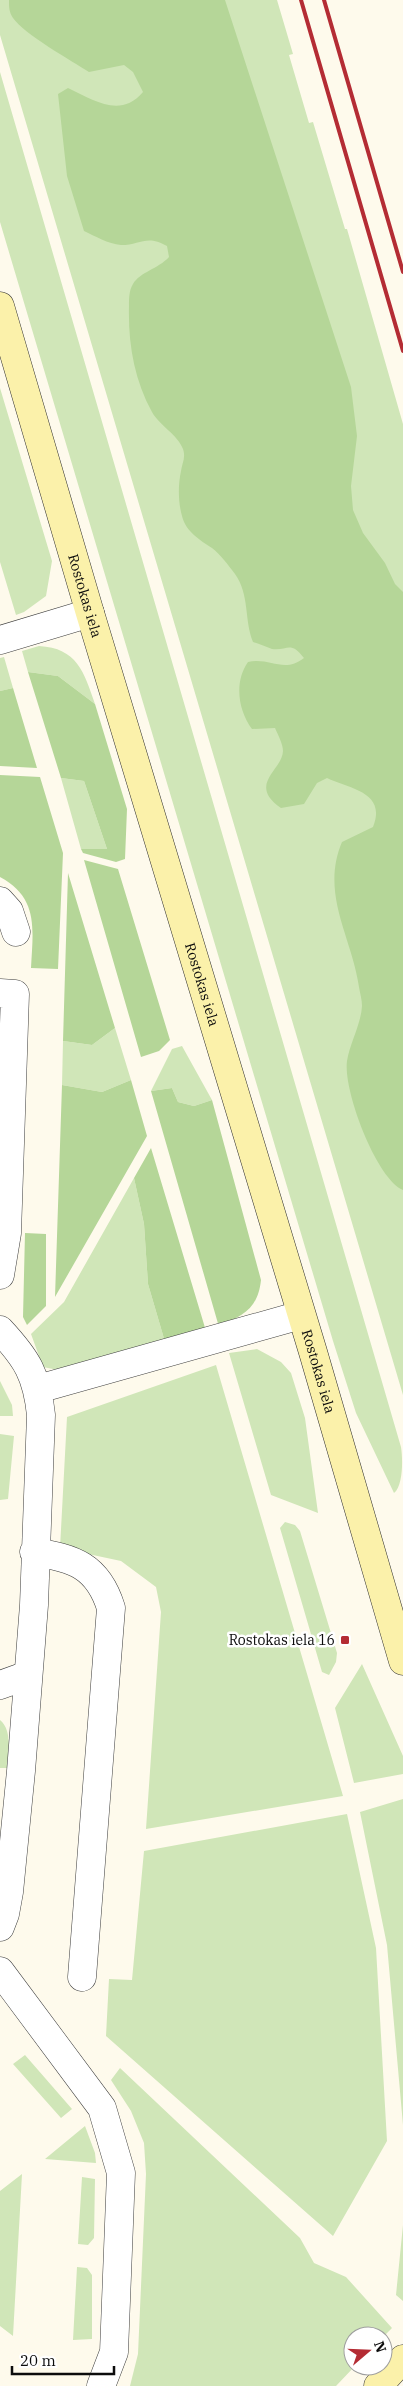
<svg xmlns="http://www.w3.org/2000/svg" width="403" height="2386" viewBox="0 0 403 2386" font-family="'IBM Plex Serif',serif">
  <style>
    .green { fill: #d0e6b8 }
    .forest { fill: #b5d698 }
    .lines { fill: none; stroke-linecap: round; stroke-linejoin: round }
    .street-casing { stroke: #3f3f3f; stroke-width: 29 }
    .secondary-casing { stroke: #2e2e2e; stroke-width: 29 }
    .street { stroke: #fff; stroke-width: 28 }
    .secondary { stroke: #fbf1aa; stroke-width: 28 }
    .rail { stroke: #b42c34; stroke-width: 4 }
    .poi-dot { fill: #b42c34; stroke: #fff; stroke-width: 2 }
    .labels { text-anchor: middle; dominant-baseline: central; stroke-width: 5; stroke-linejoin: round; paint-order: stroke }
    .street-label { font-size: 14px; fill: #0c0c0c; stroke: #fff }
    .poi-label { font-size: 14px; fill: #0c0c0c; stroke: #fff; text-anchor: end }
  </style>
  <rect width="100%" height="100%" fill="#fefaec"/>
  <path class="green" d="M0 0H277L293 54 289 55 309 123 313 122 345 229H347L403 424V1395L0 35Z
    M0 72 401 1447C403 1460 403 1486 394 1493L356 1413 333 1341 0 222Z
    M0 388 52 561 46 596 24 612 16 615 0 562Z
    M39 646C77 648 84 672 95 704L58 676 28 672 22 651Z
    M4 657 13 688 0 691V658Z
    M61 778 84 781 107 849H81Z
    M115 1028 131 1080 102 1092 62 1085 63 1041 92 1045Z
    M182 1046 212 1100 194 1106 178 1102 172 1088 151 1091 172 1049Z
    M134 1178 144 1224 148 1284 165 1342 58 1370 43 1367 31 1334 64 1302Z
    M257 1349 281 1362 291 1373 305 1418 318 1513 271 1495 229 1353Z
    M216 1365 343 1796 146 1829 161 1612 156 1587 121 1561 60 1548 67 1417Z
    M0 1381 12 1405 13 1416H0Z
    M0 1434 14 1436 8 1499 0 1500Z
    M285 1522 295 1525 300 1531 337 1653 336 1662 329 1675 322 1672 285 1545 280 1528Z
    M362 1664 403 1756V1774L354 1783 335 1708Z
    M0 1720C13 1731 8 1753 7 1768H0Z
    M403 1799V2125L387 1945 360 1812Z
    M347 1814 376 1948 387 2141 333 2236 106 2036 109 1979 132 1980 144 1851Z
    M25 2055 72 2109 61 2118 13 2064Z
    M120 2068 300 2238 314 2263 346 2277 392 2328 383 2337 353 2336V2366H355L336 2386H130L138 2354 146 2174 144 2143 131 2111 111 2080Z
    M85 2126 95 2153 96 2163 45 2159Z
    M22 2174 13 2336 0 2326V2191Z
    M82 2177 95 2179 94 2238 88 2245 78 2244Z
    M403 2225V2301L396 2295Z
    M77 2267 87 2268 92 2275V2339L73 2340Z"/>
  <path class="forest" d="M9 0H225L351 387 357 436 351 486 353 510 363 533 385 563 395 584 403 592V1190C376 1178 343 1090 347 1061 350 1043 361 1024 362 1006 362 1000 360 993 359 987 352 937 320 894 342 842L373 827C387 792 350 789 327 778L317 783 304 804 281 808C247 784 282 771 283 751 283 744 278 735 275 728L252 729C238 710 234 682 248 662 270 657 284 674 304 658 290 640 288 651 272 649 266 647 259 644 253 642 244 620 250 595 235 574 229 566 220 554 212 548 200 540 186 532 182 516 178 502 178 485 181 471 182 463 186 458 183 449 178 435 159 425 152 412 134 379 128 343 129 306 129 299 129 290 133 284 140 272 158 269 169 257L167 246C147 234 140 245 121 245 108 244 95 236 84 231L67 176 58 94 68 88C94 100 120 119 143 92L133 72 124 65 89 72C72 61 24 34 13 18 9 12 9 7 9 0Z
    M28 672 58 676 95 704 127 809 125 859 116 862 83 853 81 849H107L84 781 61 778Z
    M13 688 37 768 0 766V691Z
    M0 775 40 777 63 853 58 969 31 968C33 929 39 898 0 877Z
    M84 860 118 869 170 1040 159 1051 141 1057Z
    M68 873 115 1028 92 1045 63 1041Z
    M131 1080 147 1136 55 1297 62 1085 102 1092Z
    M172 1088 178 1102 194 1106 212 1100 261 1280C258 1309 243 1315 219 1327L151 1091Z
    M151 1148 206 1331 165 1342 148 1284 144 1224 134 1178Z
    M25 1233 46 1234V1306L27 1325 23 1317Z"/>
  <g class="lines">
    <g class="street-casing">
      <path id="street" d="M0 640 90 613
        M0 901 9 911 16 932
        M0 993 15 994 7 1233 0 1275
        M0 1330C27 1359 37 1375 41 1415L34 1605 21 1771 9 1892 5 1914 0 1927
        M38 1389 301 1315
        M34 1552C74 1558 98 1566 111 1608L82 1977
        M0 1685 28 1675
        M0 1971 102 2108 121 2173 114 2352 101 2386"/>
    </g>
    <g class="secondary-casing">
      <g id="secondary">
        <path id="s1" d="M0 306 90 613 313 1352 403 1661"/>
        <path d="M378 2386 403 2359"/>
      </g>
    </g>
    <use href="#street" class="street"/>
    <use href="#secondary" class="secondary"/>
    <path class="rail" d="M301 0 403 351
      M324 0 403 272"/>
  </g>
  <rect class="poi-dot" x="340" y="1635" width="10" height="10" rx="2.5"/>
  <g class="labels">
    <g class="street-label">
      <text stroke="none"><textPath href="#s1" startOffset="302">Rostokas iela</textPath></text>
      <text stroke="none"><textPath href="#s1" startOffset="708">Rostokas iela</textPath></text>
      <text stroke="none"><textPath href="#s1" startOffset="1112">Rostokas iela</textPath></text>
    </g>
    <g class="poi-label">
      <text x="335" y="1640">Rostokas iela 16</text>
    </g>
  </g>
  <g transform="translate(368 2351) rotate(71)"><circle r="24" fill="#ffffff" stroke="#9e9e9e"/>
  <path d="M0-4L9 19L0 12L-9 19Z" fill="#b42c34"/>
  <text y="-8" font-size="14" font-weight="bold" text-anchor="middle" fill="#0c0c0c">N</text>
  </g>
  <path d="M12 2366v8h102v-8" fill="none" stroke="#0c0c0c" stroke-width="2.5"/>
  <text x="20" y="2366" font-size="15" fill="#0c0c0c" stroke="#ffffff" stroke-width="4" paint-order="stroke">20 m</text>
</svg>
